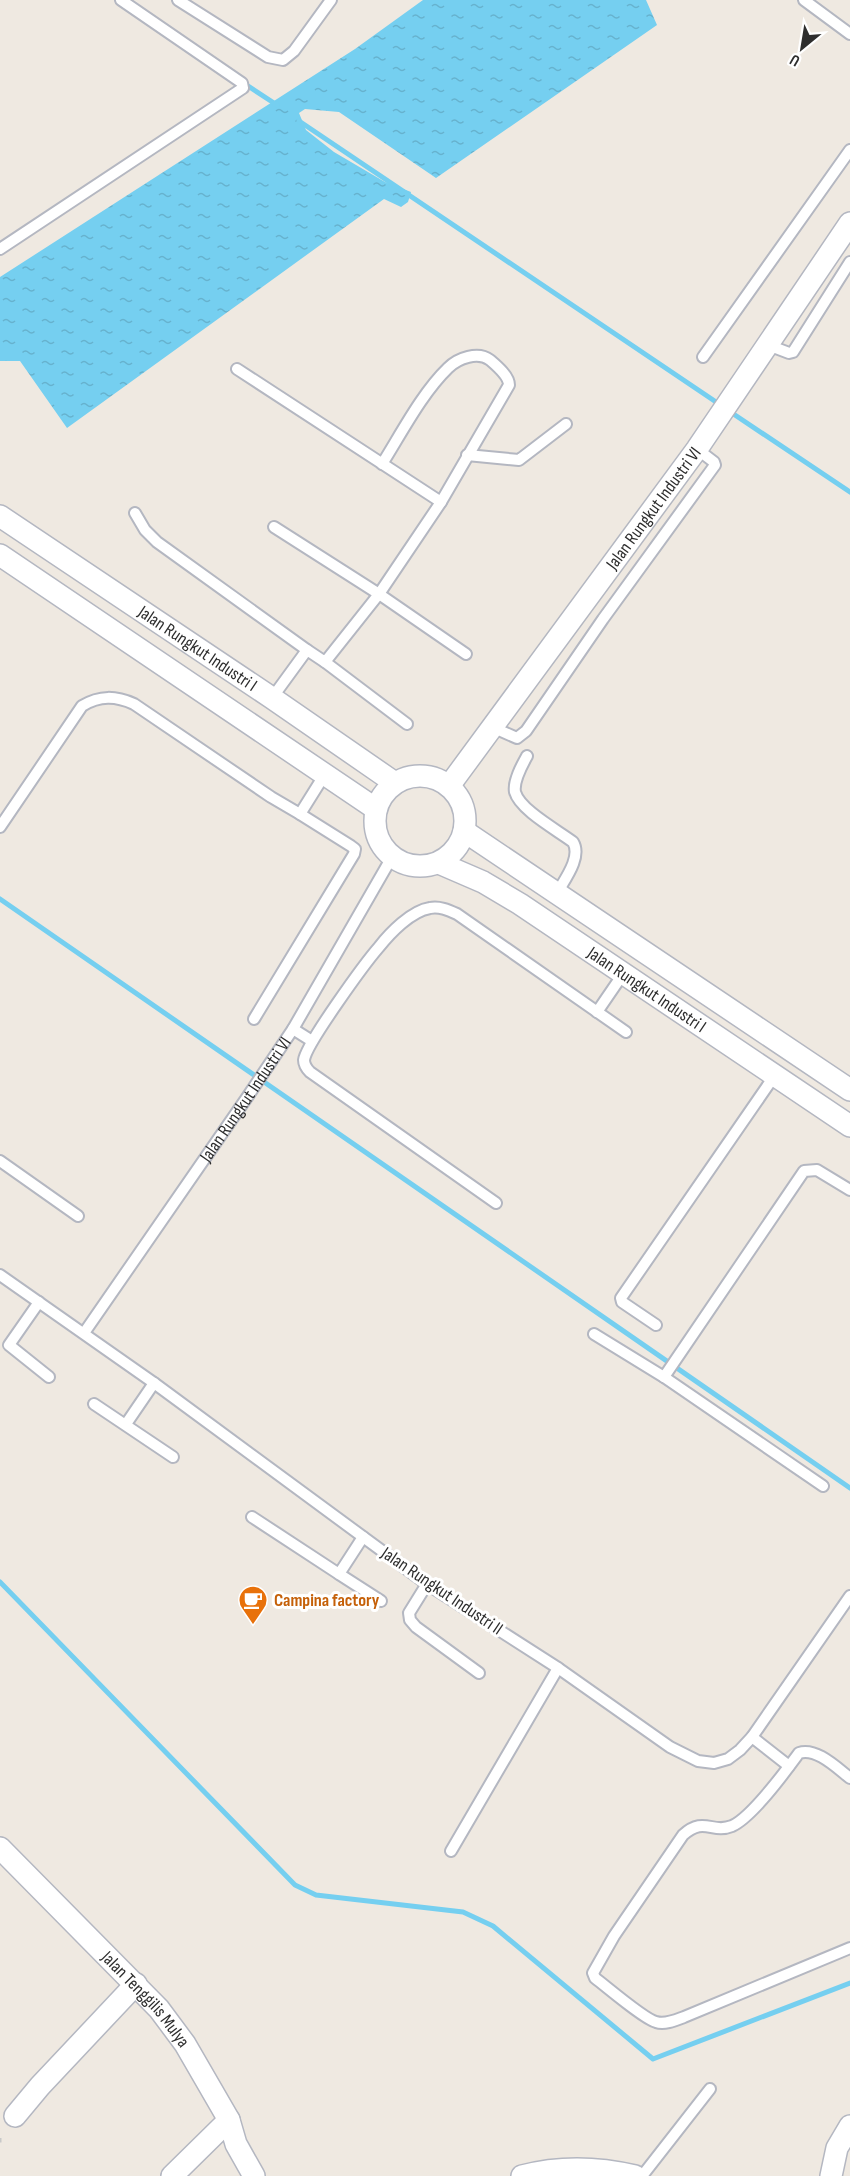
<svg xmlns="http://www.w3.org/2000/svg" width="850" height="2176" viewBox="0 0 850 2176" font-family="'Sofia Sans Condensed',sans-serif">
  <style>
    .water { fill: url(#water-ripples) }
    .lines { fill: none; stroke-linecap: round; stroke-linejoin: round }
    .stream { stroke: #75cff0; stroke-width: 5 }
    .lane-casing { stroke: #b4b7c1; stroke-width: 14 }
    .street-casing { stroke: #b4b7c1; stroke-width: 24 }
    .path { stroke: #c9c9c9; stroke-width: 3; stroke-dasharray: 4.5 3; stroke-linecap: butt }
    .lane { stroke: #fff; stroke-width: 10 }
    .street { stroke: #fff; stroke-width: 21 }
    .labels { text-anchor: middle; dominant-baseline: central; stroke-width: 6; stroke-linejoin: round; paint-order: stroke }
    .street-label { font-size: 18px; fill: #2e2e2e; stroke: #fff }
    .food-label { font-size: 18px; font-weight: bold; fill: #c56008; stroke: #fff; text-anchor: start }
  </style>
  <defs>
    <pattern id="water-ripples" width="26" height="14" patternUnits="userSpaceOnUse" patternTransform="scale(1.5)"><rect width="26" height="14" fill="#75cff0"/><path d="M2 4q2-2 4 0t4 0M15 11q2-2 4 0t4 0" fill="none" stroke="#66b2ce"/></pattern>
  </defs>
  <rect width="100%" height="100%" fill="#efe9e1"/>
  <path class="water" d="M423 0H646L657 25 436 178 339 112 305 109 299 113 306 130 334 152 385 182 411 192 408 202 401 207 384 199 67 428 20 361H0V277L355 49Z"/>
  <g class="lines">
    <path class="stream" d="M242 82 277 105
      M299 121 722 406
      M729 411 850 492
      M0 899 850 1488
      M0 1582 295 1885 316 1895 463 1912 493 1926 653 2059 850 1983"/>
    <g class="lane-casing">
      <g id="lane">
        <path d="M178 0 268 57 283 60 294 51 331 0"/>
        <path d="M804 0 850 34"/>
        <path d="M0 249 243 88 242 83 121 0"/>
        <path d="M768 345 789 353 793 352 850 262"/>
        <path d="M703 357 850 150"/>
        <path d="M237 369 441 502"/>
        <path d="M467 455 519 460 566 424"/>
        <path d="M135 513 145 530 157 542 307 650"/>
        <path d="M274 527 379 594 466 654"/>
        <path d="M325 662 407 724"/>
        <path d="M272 698 307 650 325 662 379 594 441 502 509 385C509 376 497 366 490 360 478 351 458 358 448 368 422 393 401 434 382 464"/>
        <path d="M492 727 517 738 526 731 603 619 715 465 714 462 697 449"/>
        <path d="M527 756C522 765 513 781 515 792 520 810 557 830 573 842 582 857 565 879 557 893"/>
        <path d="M0 827 82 706C100 695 116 696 134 704L271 797 300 814 325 774"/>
        <path d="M597 1012 623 974"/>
        <path d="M254 1019 354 854 355 849 351 846 300 814"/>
        <path d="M293 1029 312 1041"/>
        <path d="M0 1161 78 1216"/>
        <path d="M496 1203 310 1072C306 1068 304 1065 304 1060 306 1044 365 963 379 947 390 933 411 911 430 908 439 906 448 910 457 914L626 1032"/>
        <path d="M0 1275 154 1383 427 1584 558 1668 670 1747 698 1761 714 1763 728 1759 740 1750 752 1737 850 1596"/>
        <path d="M39 1302 9 1345 49 1377"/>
        <path d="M656 1325 622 1302 621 1298 775 1075"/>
        <path id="s1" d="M84 1333 248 1096 293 1029 392 857"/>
        <path d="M594 1334 664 1377 823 1486"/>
        <path d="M664 1377 804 1171 817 1170 850 1190"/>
        <path d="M94 1404 173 1457"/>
        <path d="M126 1424 154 1383"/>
        <path d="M252 1517 339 1574 363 1537"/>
        <path d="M339 1574 381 1601"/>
        <path d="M427 1584 409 1613 410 1620 416 1627 479 1673"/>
        <path d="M752 1737 789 1766"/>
        <path d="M850 1778C837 1768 816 1747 799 1753 785 1772 752 1817 732 1826 712 1834 704 1816 683 1835L614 1936 593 1973 595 1978C607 1987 644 2019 656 2022 665 2025 676 2020 684 2017L850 1948"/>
        <path d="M451 1851 558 1668"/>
        <path d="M642 2176 710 2089"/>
      </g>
    </g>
    <g class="street-casing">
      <g id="street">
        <path id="s2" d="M0 516 272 698 395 783"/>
        <path d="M0 555 376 809"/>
        <circle cx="420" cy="821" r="45"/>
        <path id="s3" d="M449 786 697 449 850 223"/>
        <path d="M464 831 850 1090"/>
        <path id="s4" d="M439 863 483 882 520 904 850 1126"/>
        <path id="s5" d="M0 1848 159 2009 185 2044 229 2120 236 2144 254 2176"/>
        <path d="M15 2116 40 2086 136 1984"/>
        <path d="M172 2176 229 2120"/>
        <path d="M522 2176C560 2166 597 2167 635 2176"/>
        <path d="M831 2176 837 2148 850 2126"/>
      </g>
    </g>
    <path class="path" d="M0 2138V2143"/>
    <use href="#lane" class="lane"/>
    <use href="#street" class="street"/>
  </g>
  <defs>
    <g id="cafe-pin" transform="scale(1.5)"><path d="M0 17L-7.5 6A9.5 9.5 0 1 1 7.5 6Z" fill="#e8710a" stroke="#fff"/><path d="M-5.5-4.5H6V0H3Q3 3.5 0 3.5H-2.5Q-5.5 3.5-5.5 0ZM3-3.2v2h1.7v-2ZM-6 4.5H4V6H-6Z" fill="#fff"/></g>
  </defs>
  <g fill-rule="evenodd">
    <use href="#cafe-pin" x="253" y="1600"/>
  </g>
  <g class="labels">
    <g class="street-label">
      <text stroke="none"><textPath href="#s3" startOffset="345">Jalan Rungkut Industri VI</textPath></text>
      <text stroke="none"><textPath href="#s2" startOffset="238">Jalan Rungkut Industri I</textPath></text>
      <text stroke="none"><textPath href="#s4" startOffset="244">Jalan Rungkut Industri I</textPath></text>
      <text stroke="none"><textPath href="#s1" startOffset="284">Jalan Rungkut Industri VI</textPath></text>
      <text transform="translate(442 1591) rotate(34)">Jalan Rungkut Industri II</text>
      <text stroke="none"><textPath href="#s5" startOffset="210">Jalan Tenggilis Mulya</textPath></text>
    </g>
    <g class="food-label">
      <text x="274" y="1600">Campina factory</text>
    </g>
  </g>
  <g transform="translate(802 48) rotate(210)" stroke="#ffffff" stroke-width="4.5" paint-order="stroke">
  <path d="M0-4.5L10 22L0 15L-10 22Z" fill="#2e2e2e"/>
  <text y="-9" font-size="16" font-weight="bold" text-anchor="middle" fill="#2e2e2e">U</text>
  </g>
</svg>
